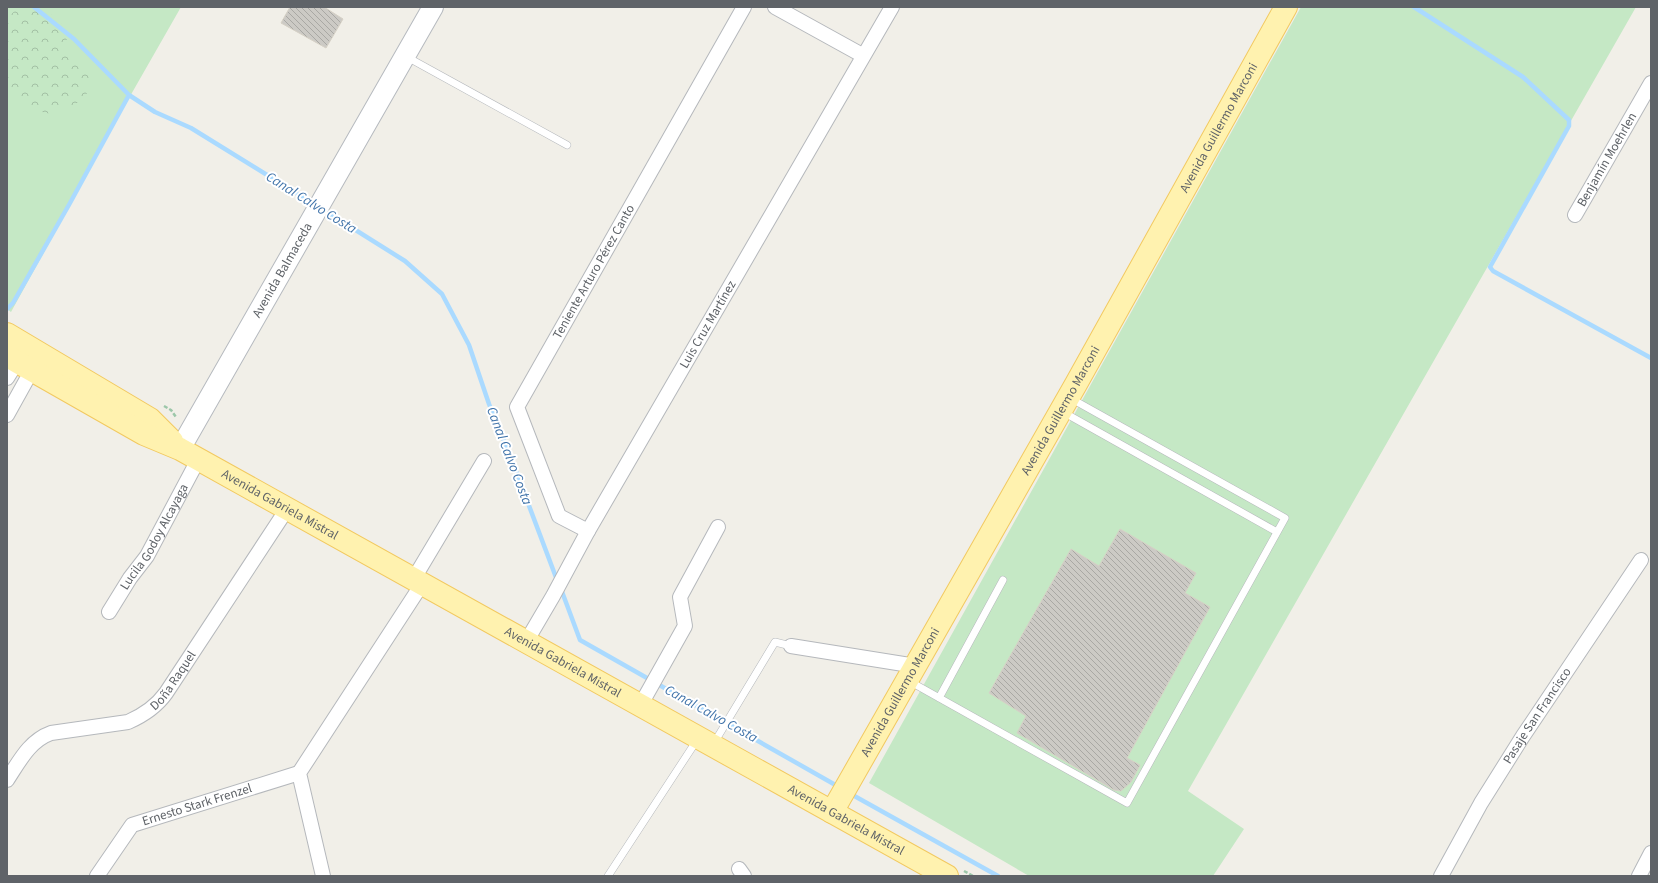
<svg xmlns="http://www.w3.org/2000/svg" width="1658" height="883" viewBox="0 0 1658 883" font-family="'Source Sans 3',sans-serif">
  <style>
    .grass { fill: #c5e8c5 }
    .forest { fill: url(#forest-crowns) }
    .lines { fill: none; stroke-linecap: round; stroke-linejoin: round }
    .stream { stroke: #aadaff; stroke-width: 4.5 }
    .building { fill: url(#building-back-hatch); stroke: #d6d1c6 }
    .lane-casing { stroke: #b5b8bc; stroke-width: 8 }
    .street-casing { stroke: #b5b8bc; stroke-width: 16 }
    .secondary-casing { stroke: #b6babf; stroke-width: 22 }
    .primary-casing { stroke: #f2c960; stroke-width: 24 }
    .path { stroke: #9cc7a9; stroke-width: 2.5; stroke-dasharray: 4 2; stroke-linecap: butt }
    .lane { stroke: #fff; stroke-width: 7 }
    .street { stroke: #fff; stroke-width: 14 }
    .secondary { stroke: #fff; stroke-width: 20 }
    .primary { stroke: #fff2af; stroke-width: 22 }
    .labels { text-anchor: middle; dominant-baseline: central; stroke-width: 4; stroke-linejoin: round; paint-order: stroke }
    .street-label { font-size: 13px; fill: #5f6368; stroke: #fff }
    .water-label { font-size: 14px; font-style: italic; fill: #4174aa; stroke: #fff }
  </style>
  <defs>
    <pattern id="forest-crowns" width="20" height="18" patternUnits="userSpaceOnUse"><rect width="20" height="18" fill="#c5e8c5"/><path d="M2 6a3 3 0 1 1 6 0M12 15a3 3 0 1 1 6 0" fill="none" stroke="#a3c0a4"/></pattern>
    <pattern id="building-back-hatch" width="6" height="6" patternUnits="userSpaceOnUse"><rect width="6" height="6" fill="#cccac5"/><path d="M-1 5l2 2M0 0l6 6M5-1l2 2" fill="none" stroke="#a9a8a4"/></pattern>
  </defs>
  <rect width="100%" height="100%" fill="#f1efe8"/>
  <path class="grass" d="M7 7H181L133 91 11 312 7 309Z
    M1301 7H1636L1188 791 1244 829 1213 876H1029L869 783Z"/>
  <path class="forest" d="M23 7H33L41 10 54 16 66 29 67 46 74 59 86 68 92 82 86 95 76 104 51 114 29 109 19 103 11 88 7 85V18L17 9Z"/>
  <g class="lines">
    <path class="stream" d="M34 7 74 39 129 95 155 112 191 128 314 204
      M1414 7 1523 77 1569 120V126L1490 267 1493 271 1651 358
      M322 209 405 261 442 294 469 345 489 404 511 458 557 580
      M7 309 13 303 70 203 129 95
      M561 589 580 640 839 787
      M849 793 998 876"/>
  </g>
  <path class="building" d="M290 7H324L343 19 326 48 281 23Z
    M1120 529 1196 573 1185 593 1210 607 1127 758 1140 765 1131 782 1121 791 1114 790 1017 733 1026 716 989 693 1071 549 1099 566Z"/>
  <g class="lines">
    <g class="lane-casing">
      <path id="lane" d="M407 57 567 145
        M1063 412 1277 532
        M909 681 1127 803 1285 518 1070 398
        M939 698 1003 580
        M714 743 775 642 791 646
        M608 876 697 740"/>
    </g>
    <g class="street-casing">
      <g id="street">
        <path d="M775 7 862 55"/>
        <path id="s1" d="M1575 215 1651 83"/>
        <path d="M7 378 17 362"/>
        <path d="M7 415 32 370"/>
        <path id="s2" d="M588 531 559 516 517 407 744 7"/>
        <path d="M413 580 484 461"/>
        <path id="s3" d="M109 612 130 578 147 556 198 460"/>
        <path id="s4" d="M526 642 553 596 588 531 892 7"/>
        <path d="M791 646 916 666"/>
        <path d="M640 706 685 626 680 597 718 527"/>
        <path id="s5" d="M7 780C19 762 29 741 51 733L128 722C144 715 156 707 166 693L287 509"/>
        <path d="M739 869 744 876"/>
        <path id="s6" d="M97 876 132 825 299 773"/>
        <path d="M323 876 299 773 422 584"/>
        <path id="s7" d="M1441 876 1481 803 1523 736 1641 560"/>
        <path d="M1639 876 1651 853"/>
      </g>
    </g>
    <g class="secondary-casing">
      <g id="secondary">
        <path id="s8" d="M180 449 433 7"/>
      </g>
    </g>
    <g class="primary-casing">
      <g id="primary">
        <path d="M7 334 150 419 172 441"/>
        <path id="s9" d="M7 356 144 434 180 449 947 876"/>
        <path id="s10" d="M832 812 1076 384 1286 7"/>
      </g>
    </g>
    <path class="path" d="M164 406 171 410 176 417
      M964 871 973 876"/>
    <use href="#lane" class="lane"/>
    <use href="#street" class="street"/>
    <use href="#secondary" class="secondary"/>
    <use href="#primary" class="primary"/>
  </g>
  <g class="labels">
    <g class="street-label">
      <text stroke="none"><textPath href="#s10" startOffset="786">Avenida Guillermo Marconi</textPath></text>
      <text stroke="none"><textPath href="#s1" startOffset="64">Benjamín Moehrlen</textPath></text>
      <text stroke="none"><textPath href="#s8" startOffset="206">Avenida Balmaceda</textPath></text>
      <text stroke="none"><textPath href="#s2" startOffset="305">Teniente Arturo Pérez Canto</textPath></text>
      <text stroke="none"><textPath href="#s4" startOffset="366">Luis Cruz Martínez</textPath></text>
      <text stroke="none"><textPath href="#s10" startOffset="462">Avenida Guillermo Marconi</textPath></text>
      <text stroke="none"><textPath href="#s9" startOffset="311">Avenida Gabriela Mistral</textPath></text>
      <text stroke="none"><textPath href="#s3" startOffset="88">Lucila Godoy Alcayaga</textPath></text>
      <text stroke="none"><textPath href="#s9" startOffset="635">Avenida Gabriela Mistral</textPath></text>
      <text stroke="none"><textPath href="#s5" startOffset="206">Doña Raquel</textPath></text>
      <text stroke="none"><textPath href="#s10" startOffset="138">Avenida Guillermo Marconi</textPath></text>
      <text stroke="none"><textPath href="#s7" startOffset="187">Pasaje San Francisco</textPath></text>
      <text stroke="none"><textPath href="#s6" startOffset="130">Ernesto Stark Frenzel</textPath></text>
      <text stroke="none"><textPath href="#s9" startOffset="959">Avenida Gabriela Mistral</textPath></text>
    </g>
    <g class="water-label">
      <text transform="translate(311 203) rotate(32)">Canal Calvo Costa</text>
      <text transform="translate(509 456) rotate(69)">Canal Calvo Costa</text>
      <text transform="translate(711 714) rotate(29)">Canal Calvo Costa</text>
    </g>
  </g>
  <rect width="1658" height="883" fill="none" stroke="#5f6368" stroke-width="16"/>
</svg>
